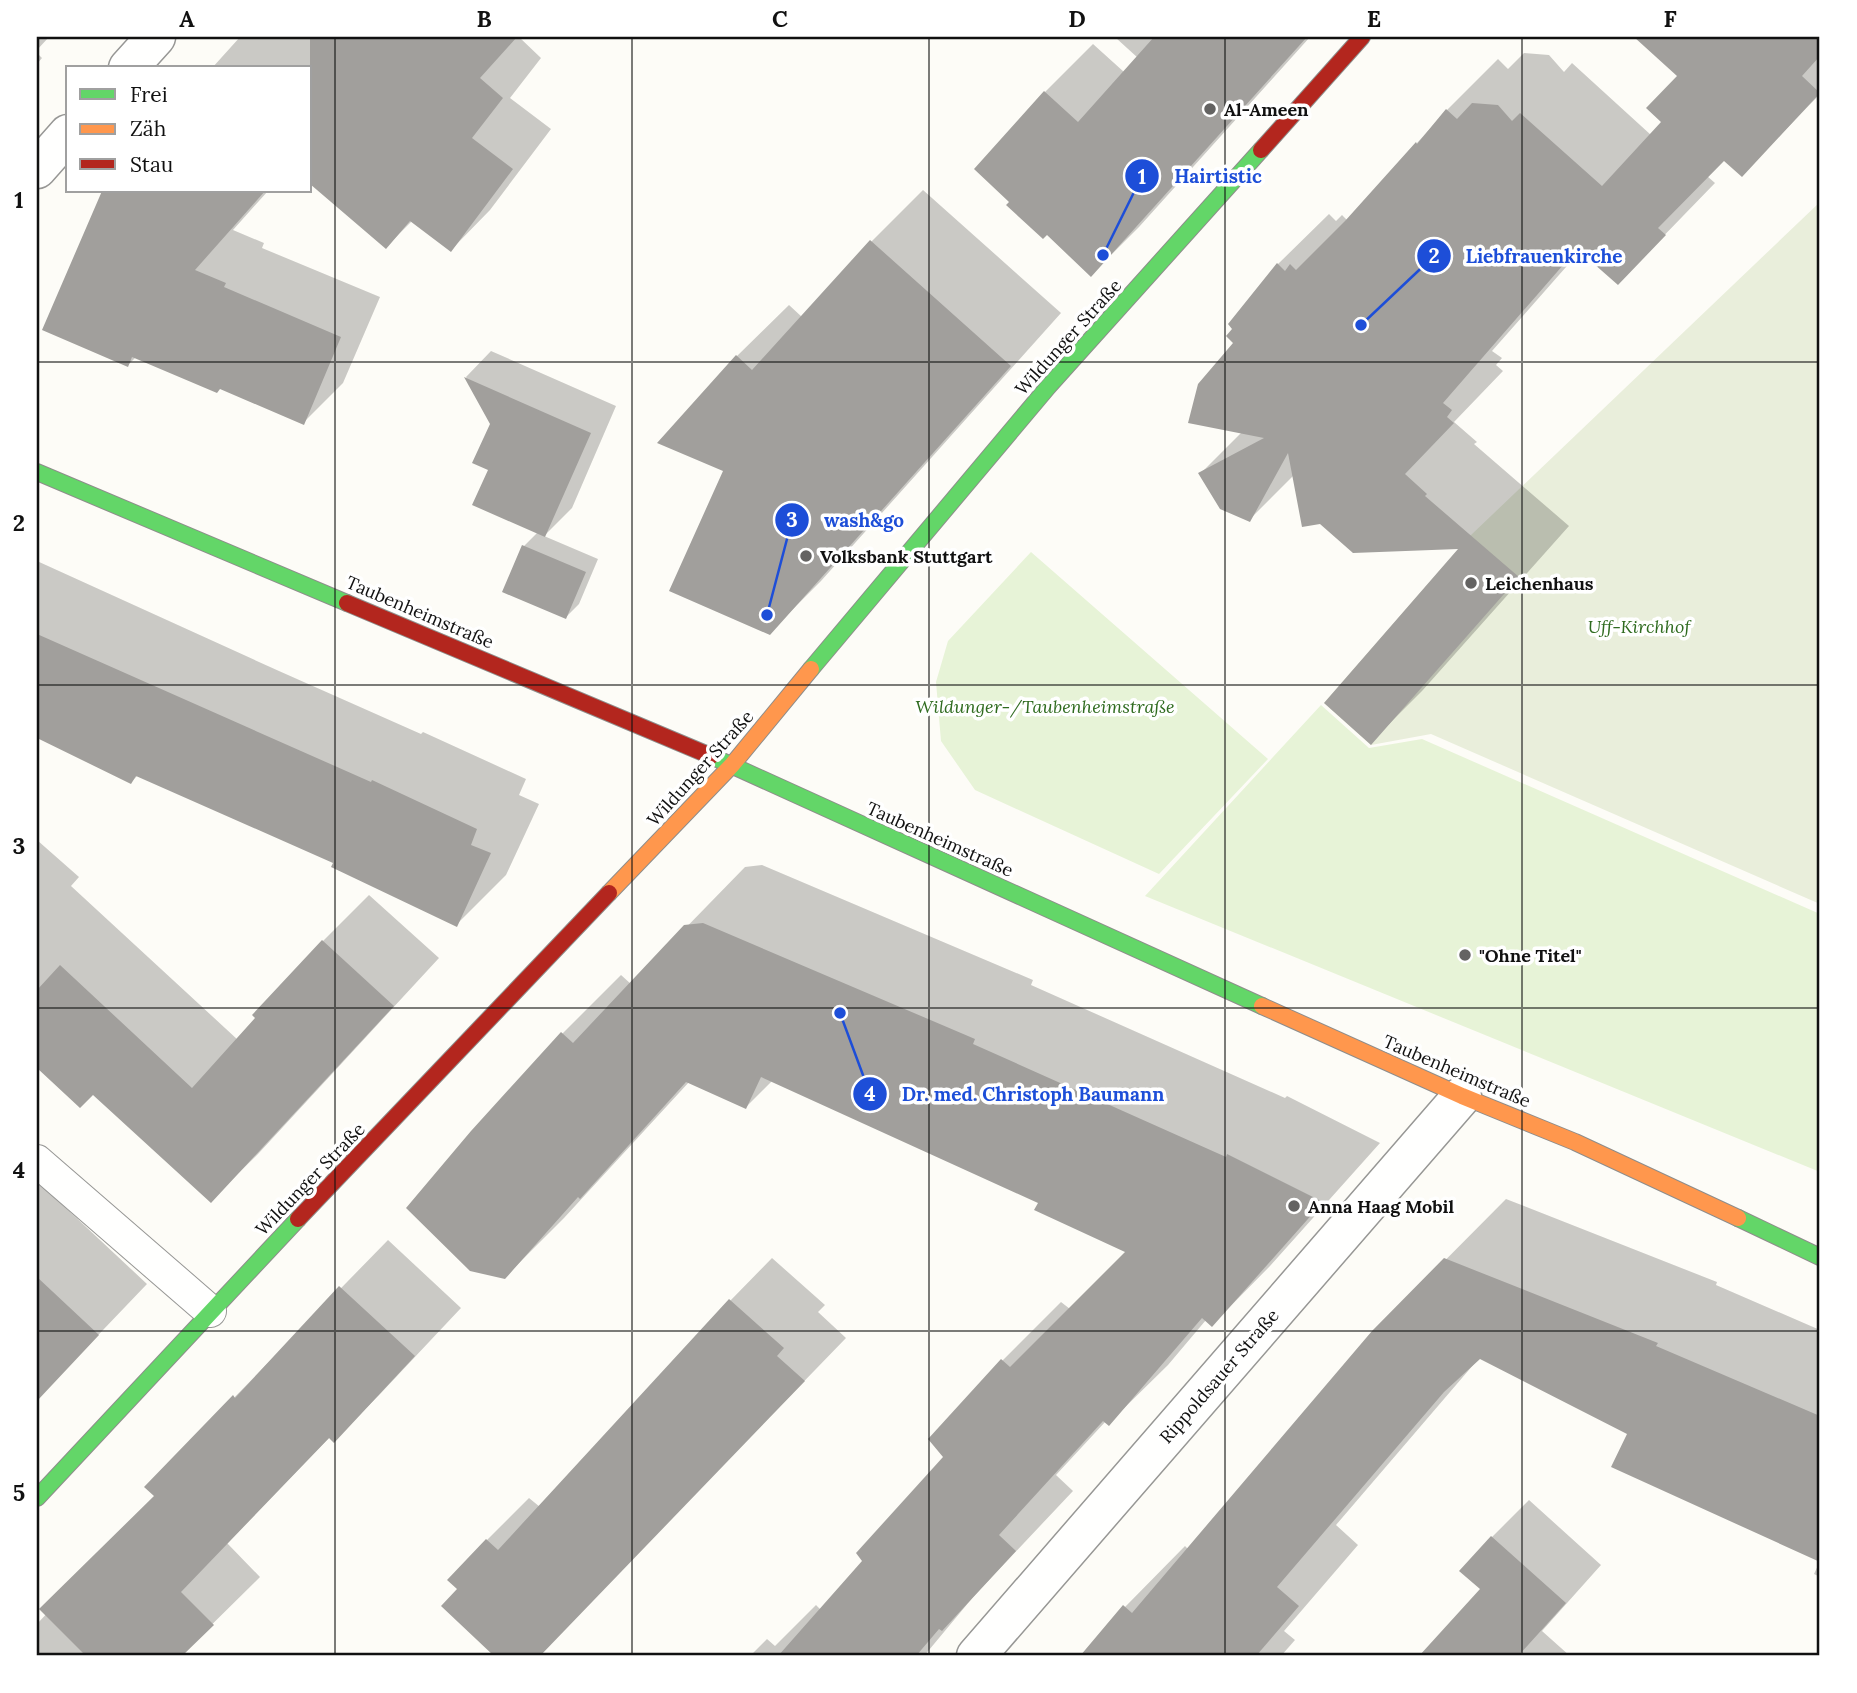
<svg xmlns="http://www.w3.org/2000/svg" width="1857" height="1693" viewBox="0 0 1857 1693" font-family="Lora,serif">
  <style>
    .green { fill: #e7f3d7 }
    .cemetery { fill: #e9eedb }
    .shadow { fill: #0003 }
    .building { fill: #a19f9c }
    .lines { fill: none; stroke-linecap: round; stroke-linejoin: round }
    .lane-casing { stroke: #979795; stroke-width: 34 }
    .street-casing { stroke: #979795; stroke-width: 41 }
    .fast-casing { stroke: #8e8d8b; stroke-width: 18 }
    .slow-casing { stroke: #8e8d8b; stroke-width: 18 }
    .jam-casing { stroke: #8e8d8b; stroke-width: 18 }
    .lane { stroke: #fffffe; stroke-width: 32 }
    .street { stroke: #fffffe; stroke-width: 38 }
    .fast { stroke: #63d668; stroke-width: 16 }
    .slow { stroke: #ff974d; stroke-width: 16 }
    .jam { stroke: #b3261e; stroke-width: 16 }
    .grid { fill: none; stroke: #111; stroke-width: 2; stroke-opacity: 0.55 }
    .poi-dot { fill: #646362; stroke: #fff; stroke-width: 2.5 }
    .labels { text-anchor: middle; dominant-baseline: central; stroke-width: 7; stroke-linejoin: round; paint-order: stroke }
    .poi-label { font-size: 18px; font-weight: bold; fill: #111; stroke: #fff; text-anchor: start }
    .street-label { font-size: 18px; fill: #111; stroke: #fff }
    .park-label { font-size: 18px; font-style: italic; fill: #2f6b1f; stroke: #fff }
    .leader { fill: none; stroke: #1d4ed8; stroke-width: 2.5 }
    .callout-dot { fill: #1d4ed8; stroke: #fff; stroke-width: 2.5 }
    .mark-label { font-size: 21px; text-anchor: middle; font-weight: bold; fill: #fff }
    .callout-label { font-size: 19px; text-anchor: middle; font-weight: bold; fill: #1d4ed8; stroke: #fff; stroke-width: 7; stroke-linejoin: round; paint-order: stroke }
    .neatline { fill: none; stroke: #111; stroke-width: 2.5 }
    .grid-label { font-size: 23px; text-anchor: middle; font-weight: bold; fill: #111 }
  </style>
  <rect width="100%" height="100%" fill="#fdfcf7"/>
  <path class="green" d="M1031 552 1268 759 1159 874 975 790 941 741 936 682 948 641Z
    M1321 705 1369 748 1422 739 1820 914V1172L1145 896Z"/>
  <path class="cemetery" d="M1820 202V904L1431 734 1371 745 1324 703 1471 535Z"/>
  <path class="shadow" d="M37 37H49L37 50Z
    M240 37H519L541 58 510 98 551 129 490 210 451 250 412 221 386 247 310 182V68H212Z
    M1117 37H1310L1139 227 1091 275 1045 92 1093 44 1124 72 1138 58 1116 38Z
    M1655 37H1820V94L1742 175 1724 159 1707 176 1715 183 1618 283 1581 250 1492 351 1502 358 1496 365 1503 371 1454 422 1477 442 1474 444 1569 526 1422 691 1371 742 1462 547 1294 475 1249 520 1200 474 1242 432 1236 343 1278 264 1329 214 1336 221 1342 215 1347 220 1447 110 1498 59 1508 69 1524 53 1549 55 1564 72 1572 63 1651 135 1663 121 1679 76 1661 43Z
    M37 53 42 58 37 64Z
    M923 190 1061 313 821 581 769 633 726 470 737 356 789 305 802 317 872 241Z
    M104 191H268L233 230 264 243 262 248 380 297 343 383 303 423 221 387 136 357 128 365 44 329Z
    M491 351 616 406 572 508 544 536 598 559 579 604 566 617 524 546 538 532 490 469 492 424 466 377Z
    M37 561 279 671 421 734 423 732 526 779 519 795 539 804 506 875 456 925 339 864 138 775 131 782 37 736Z
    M37 840 79 877 71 886 238 1040 323 941 369 895 439 958 258 1154 211 1200 94 1093 80 1106 37 1065Z
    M762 865 1033 980 1031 985 1285 1098 1287 1096 1380 1143 1270 1266 1212 1325 1206 1320 1168 1365 1109 1423 1106 1421 1056 1475 1073 1491 974 1596 924 1656H750L767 1639 775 1646 816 1605 821 1610 865 1560 945 1457 930 1439 1003 1360 1061 1302 1070 1309 1129 1251 1040 1202 772 1081 746 1107 690 1081 564 1218 505 1277 562 1034 621 975 631 984 745 867Z
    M37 1181 147 1284 37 1399Z
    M1506 1199 1717 1282 1716 1285 1820 1330V1560L1614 1466 1629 1434 1480 1357 1336 1525 1358 1545 1284 1631 1295 1640 1281 1656H1082L1125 1607 1185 1546 1188 1549 1374 1332Z
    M388 1240 461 1308 381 1393 334 1441 330 1437 227 1543 260 1577 180 1656H37V1624L156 1496 147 1487Z
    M772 1258 825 1305 818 1312 846 1338 538 1656H497L444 1606 459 1589 487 1540 529 1498 540 1507 730 1301Z
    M1529 1500 1601 1565 1542 1631 1570 1656H1422L1482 1589 1492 1537Z
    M1820 1561V1577L1814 1574Z"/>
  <path class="building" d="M310 37H517L480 78 503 98 472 138 513 169 451 252 410 221 386 249 310 184Z
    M1154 37H1307L1091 277 1047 235 1043 239 1006 205 1009 202 974 169 1044 91 1078 122Z
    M1634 37H1820V56L1802 76 1820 93 1742 177 1724 161 1658 228 1666 235 1618 285 1577 249 1443 403 1452 410 1447 417 1454 423 1405 474 1427 494 1425 496 1519 577 1371 745 1324 703 1458 549 1353 553 1320 524 1302 527 1288 453 1250 522 1220 509 1198 473 1264 438 1188 423 1198 384 1233 343 1226 336 1232 329 1228 324 1277 263 1285 271 1290 264 1296 270 1345 221 1416 142 1417 144 1446 109 1457 119 1472 103 1498 105 1512 121 1520 113 1602 186 1661 122 1646 108 1677 76Z
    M102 191H265L195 270 226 283 224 287 341 337 304 425 220 389 217 393 132 357 128 367 42 330Z
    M870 240 1011 366 770 635 669 591 723 471 657 443 736 355 752 370Z
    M464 377 591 433 545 537 472 505 488 470 472 463 490 424Z
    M522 545 586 572 566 619 502 592Z
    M37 634 371 782 372 780 477 829 471 845 491 853 457 927 331 867 333 863 136 776 131 784 37 738Z
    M703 923 975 1039 973 1044 1226 1157 1227 1154 1323 1202 1212 1327 1202 1318 1109 1426 1103 1421 999 1535 1016 1551 942 1631 939 1629 916 1656H778L862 1561 856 1553 943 1457 928 1439 1001 1359 1010 1367 1125 1252 1034 1210 1038 1203 761 1077 746 1109 686 1082 580 1199 578 1197 505 1279 470 1271 406 1208 471 1131 561 1032 573 1043 684 925Z
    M322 940 394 1006 211 1203 93 1095 80 1108 37 1068V990L60 965 192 1088 255 1018 252 1015Z
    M1444 1258 1658 1343 1656 1346 1820 1416V1562L1611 1467 1627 1434 1480 1359 1444 1392 1277 1587 1299 1606 1256 1656H1080L1123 1605 1132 1613 1372 1331Z
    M37 1277 99 1335 37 1401Z
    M339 1286 415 1356 334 1443 329 1438 181 1592 214 1625 182 1656H86L39 1609 154 1496 144 1487 233 1395 235 1398Z
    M729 1299 784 1348 777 1356 805 1381 540 1656H494L441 1606 457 1589 447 1580 486 1539 498 1550Z
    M1491 1536 1566 1603 1518 1656H1419L1480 1589 1459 1571Z"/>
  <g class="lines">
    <g class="lane-casing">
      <path id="lane" d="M37 1161 210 1311"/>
    </g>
    <g class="street-casing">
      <path id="street" d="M128 68 156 37
        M37 169 68 134
        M976 1656 1462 1096"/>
    </g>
    <g class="fast-casing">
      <path id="fast" d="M37 472 347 603
        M811 669 1048 387 1261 150
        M711 756 1262 1006
        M1738 1218 1820 1257
        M37 1498 298 1219"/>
    </g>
    <g class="slow-casing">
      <path id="slow" d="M609 893 732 765 811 669
        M1262 1006 1462 1096 1575 1142 1738 1218"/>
    </g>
    <g class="jam-casing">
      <path id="jam" d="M1261 150 1362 37
        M347 603 711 756
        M298 1219 609 893"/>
    </g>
    <use href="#lane" class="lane"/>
    <use href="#street" class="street"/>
    <use href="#fast" class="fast"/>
    <use href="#slow" class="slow"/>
    <use href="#jam" class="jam"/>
  </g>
  <path class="grid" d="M335 37V1656M632 37V1656M929 37V1656M1225 37V1656M1522 37V1656M37 362H1820M37 685H1820M37 1008H1820M37 1331H1820"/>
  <g class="poi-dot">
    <circle cx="1210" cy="109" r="7"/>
    <circle cx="806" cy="556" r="7"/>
    <circle cx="1471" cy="583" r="7"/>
    <circle cx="1465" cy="955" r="7"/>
    <circle cx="1294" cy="1206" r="7"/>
  </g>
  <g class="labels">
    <g class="poi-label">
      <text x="1224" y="109">Al-Ameen</text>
      <text x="820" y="556">Volksbank Stuttgart</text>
      <text x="1485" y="583">Leichenhaus</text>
      <text x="1479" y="955">"Ohne Titel"</text>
      <text x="1308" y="1206">Anna Haag Mobil</text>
    </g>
    <g class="street-label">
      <text transform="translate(1068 337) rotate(-48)">Wildunger Straße</text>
      <text transform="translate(420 612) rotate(23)">Taubenheimstraße</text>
      <text transform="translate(700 768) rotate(-48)">Wildunger Straße</text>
      <text transform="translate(940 839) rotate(24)">Taubenheimstraße</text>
      <text transform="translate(1457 1071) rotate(23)">Taubenheimstraße</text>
      <text transform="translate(310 1179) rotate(-46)">Wildunger Straße</text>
      <text transform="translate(1219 1376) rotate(-49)">Rippoldsauer Straße</text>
    </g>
    <g class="park-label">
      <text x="1639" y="626">Uff-Kirchhof</text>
      <text x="1045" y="706">Wildunger-/Taubenheimstraße</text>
    </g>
  </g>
  <path class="leader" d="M1103 255L1142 176M1361 325L1434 256M767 615L792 520M840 1013L870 1094"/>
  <g class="callout-dot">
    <circle cx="1103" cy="255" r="7"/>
    <circle cx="1361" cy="325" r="7"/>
    <circle cx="767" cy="615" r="7"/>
    <circle cx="840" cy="1013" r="7"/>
    <circle cx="1142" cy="176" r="18"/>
    <circle cx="1434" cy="256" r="18"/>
    <circle cx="792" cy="520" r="18"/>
    <circle cx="870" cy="1094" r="18"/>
  </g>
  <g class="mark-label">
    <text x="1142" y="184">1</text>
    <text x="1434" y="263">2</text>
    <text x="792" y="527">3</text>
    <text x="870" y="1101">4</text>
  </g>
  <g class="callout-label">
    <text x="1218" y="183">Hairtistic</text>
    <text x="1544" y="263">Liebfrauenkirche</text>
    <text x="864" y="527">wash&amp;go</text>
    <text x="1033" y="1101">Dr. med. Christoph Baumann</text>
  </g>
  <rect width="1857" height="1693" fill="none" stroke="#ffffff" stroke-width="77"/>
  <rect x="66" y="66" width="245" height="126" fill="#ffffff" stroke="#a0a0a0" stroke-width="2"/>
  <rect x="80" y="89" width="35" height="10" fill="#63d668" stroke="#a0a0a0" stroke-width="2"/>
  <text x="130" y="102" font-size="21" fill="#111111">Frei</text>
  <rect x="80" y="124" width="35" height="10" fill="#ff974d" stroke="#a0a0a0" stroke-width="2"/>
  <text x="130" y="136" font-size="21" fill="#111111">Zäh</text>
  <rect x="80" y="159" width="35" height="10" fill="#b3261e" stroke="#a0a0a0" stroke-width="2"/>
  <text x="130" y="172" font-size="21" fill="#111111">Stau</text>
  <rect x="38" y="38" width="1780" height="1616" class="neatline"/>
  <g class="grid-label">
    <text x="187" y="27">A</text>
    <text x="484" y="27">B</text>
    <text x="780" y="27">C</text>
    <text x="1077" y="27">D</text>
    <text x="1374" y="27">E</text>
    <text x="1670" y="27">F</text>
    <text x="19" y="208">1</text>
    <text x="19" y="531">2</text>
    <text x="19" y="854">3</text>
    <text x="19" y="1178">4</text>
    <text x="19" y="1501">5</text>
  </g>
</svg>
